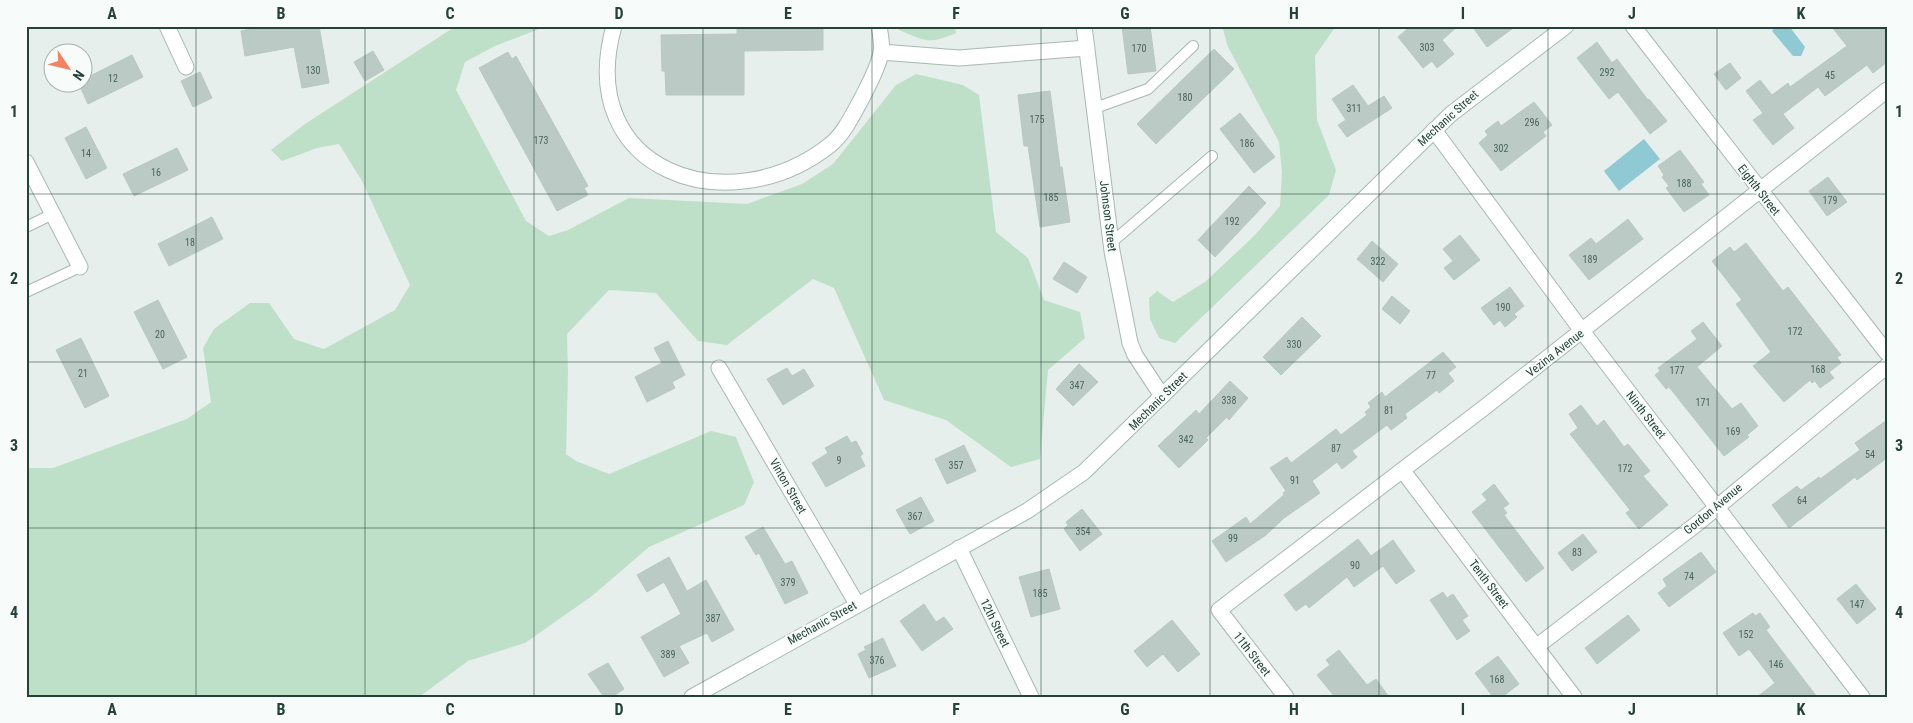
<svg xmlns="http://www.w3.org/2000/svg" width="1913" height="723" viewBox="0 0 1913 723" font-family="'Roboto Condensed',sans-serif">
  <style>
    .green { fill: #bfe0c8 }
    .water { fill: #8ec9d4 }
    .building { fill: #bbcac4; stroke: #b8c9c2 }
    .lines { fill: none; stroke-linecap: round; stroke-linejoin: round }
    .service-casing { stroke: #a8b8b2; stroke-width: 12 }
    .minor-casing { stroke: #a8b8b2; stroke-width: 17 }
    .secondary-casing { stroke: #a4bbb3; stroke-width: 17 }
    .service { stroke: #fff; stroke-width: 10 }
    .minor { stroke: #fff; stroke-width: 15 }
    .secondary { stroke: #fff; stroke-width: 15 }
    .grid { fill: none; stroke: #24423a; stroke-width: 1; stroke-opacity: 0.55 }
    .labels { text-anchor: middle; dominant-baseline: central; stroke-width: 4; stroke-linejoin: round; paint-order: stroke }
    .number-label { font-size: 10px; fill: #4a645c }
    .street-label { font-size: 12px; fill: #24423a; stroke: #f7fbf9 }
    .neatline { fill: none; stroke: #24423a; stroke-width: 2 }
    .grid-label { font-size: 16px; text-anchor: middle; font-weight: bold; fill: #24423a }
  </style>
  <rect width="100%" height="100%" fill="#e6efeb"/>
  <path class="green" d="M456 26H547L495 46 465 62 456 90 526 221 549 236 568 230 629 198 747 204 802 184 833 164 896 85 916 74 963 85 979 95 996 232 1028 258 1044 300 1080 312 1085 338 1048 370 1040 459 1011 467 946 420 884 400 834 288 813 279 727 345 698 341 656 293 609 290 567 334 568 373 566 454 576 461 609 474 711 431 736 437 754 482 744 505 649 547 592 596 525 643 468 661 419 697H26V468H53L187 419 211 402 203 348 214 329 250 303H269L294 339 324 349 395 310 410 285 362 181 339 144 317 148 282 161 271 150 305 124Z
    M898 26H955L956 33C929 45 925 41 899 30Z
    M1222 26H1336L1315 56 1317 120 1336 170 1329 195 1175 343 1159 338 1150 319 1149 298 1157 291 1173 302 1205 282 1255 235 1280 206 1282 172 1279 142 1228 47Z"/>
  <path class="water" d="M1776 26H1789L1805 47 1801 56H1793L1772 31Z
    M1644 139 1660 159 1619 191 1604 171Z"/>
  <path class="building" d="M267 26H319L329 83 302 88 294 47 245 56 241 31Z
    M737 26H823V50L744 51V95H666L665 71H662L661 35 737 34Z
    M1122 26H1150L1156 71 1128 74Z
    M1411 26H1458L1442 40 1454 54 1437 68 1432 61 1423 68 1398 37Z
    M1472 26H1516L1487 47Z
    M1831 26H1887V62L1873 73 1867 65 1825 96 1818 87 1783 114 1794 128 1773 145 1753 120 1763 113 1746 91 1760 80 1772 95 1788 83 1790 87 1847 46Z
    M1597 42 1612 63 1617 59 1648 100 1649 99 1667 121 1650 134 1618 92 1609 99 1577 58Z
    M1214 49 1234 69 1156 144 1137 124Z
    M373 51 384 70 365 81 354 62Z
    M508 52 512 59 516 56 588 186 584 188 588 195 557 211 479 68Z
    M132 55 143 77 88 104 78 82H82V80Z
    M1730 63 1741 78 1726 90 1714 74Z
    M200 72 212 98 193 107 181 81Z
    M1353 85 1368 106 1384 96 1392 108 1347 137 1338 125 1346 120 1332 99Z
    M1050 91 1060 167H1062L1070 222 1040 227 1028 146H1024L1018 95Z
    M1534 102 1552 125 1543 132 1546 136 1501 171 1479 143 1488 135 1485 131 1498 121 1501 126Z
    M1240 113 1275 157 1254 173 1220 129Z
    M86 127 107 168 86 179 65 138Z
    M177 148 188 170 134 196 123 174Z
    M1680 150 1704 182 1701 184 1709 195 1684 212 1666 188 1669 186 1662 177 1664 175 1658 166Z
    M1828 177 1847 202 1827 216 1809 191Z
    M1249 186 1266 203 1215 257 1198 240Z
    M212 217 223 239 169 266 158 244Z
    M1628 219 1643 239 1589 280 1569 255 1591 238 1596 244Z
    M1460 235 1480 260 1454 280 1444 268 1453 261 1443 249Z
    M1372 241 1398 264 1383 282 1357 259Z
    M1746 243 1783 291 1788 287 1841 355 1837 357 1841 363 1829 372 1834 378 1820 388 1815 381 1812 383 1810 380 1784 402 1753 366 1771 352 1736 304 1742 300 1712 261 1730 247 1734 252Z
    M1064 262 1087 277 1077 293 1053 279Z
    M1510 287 1524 306 1514 314 1517 317 1505 327 1500 320 1494 325 1481 308Z
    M1392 296 1410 311 1400 324 1382 309Z
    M158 300 187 357 163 369 134 312Z
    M1302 317 1321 336 1281 375 1263 357Z
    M1703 322 1722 346 1697 367 1732 409 1741 403 1758 426 1747 435 1749 437 1724 456 1669 387 1666 389 1655 375 1660 371 1658 368 1697 339 1691 331Z
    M81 338 109 396 85 408 56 350Z
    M668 341 685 375 672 382 675 388 647 402 635 377 662 363 654 348Z
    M1443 352 1456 367 1448 373 1454 381 1439 393 1437 390 1405 414 1407 418 1391 430 1387 425 1352 451 1357 457 1342 469 1337 462 1312 481 1320 493 1284 518 1266 535 1226 562 1212 541 1246 517 1250 524 1284 495 1283 493 1286 491 1270 468 1287 457 1291 463 1336 429 1341 435 1367 415 1365 412 1371 407 1368 403 1382 392 1385 397Z
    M1079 364 1098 382 1073 406 1056 389Z
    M787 368 792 376 804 369 814 386 783 405 767 379Z
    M1230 381 1248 398 1229 420 1227 417 1206 438 1208 440 1179 468 1158 446 1196 410 1199 414Z
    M1581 405 1597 426 1604 420 1624 447 1628 444 1650 471 1643 476 1668 505 1639 529 1626 513 1630 510 1570 434 1578 428 1569 414Z
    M1887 420V458L1857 480 1855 477 1789 528 1772 505 1797 486 1801 490 1819 477 1820 479 1860 450 1855 443Z
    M847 436 851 443 856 441 863 454 860 456 865 466 826 487 812 463 828 453 825 448Z
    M964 445 976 471 947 484 935 459Z
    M1494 484 1509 504 1503 508 1507 513 1504 515 1544 568 1526 582 1472 512 1487 500 1482 494Z
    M921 497 934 521 910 534 896 510Z
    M1082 509 1102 534 1080 551 1064 529 1068 525 1066 522Z
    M763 527 785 564 792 561 808 593 785 604 759 553 756 555 745 537Z
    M1583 534 1597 552 1572 571 1558 553Z
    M1358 539 1371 556 1393 540 1415 571 1396 584 1383 566 1354 587 1347 577 1309 608 1306 604 1296 611 1284 595Z
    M1701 552 1716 572 1669 607 1658 593 1667 586 1663 579Z
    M669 557 687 591 706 580 734 630 712 642 707 633 679 646 689 663 664 677 641 637 681 614 664 582 647 592 637 575Z
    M1049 569 1060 609 1031 617 1019 577Z
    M1856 584 1876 609 1857 624 1837 599Z
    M1443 592 1447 598 1453 594 1468 616 1462 620 1470 631 1457 640 1430 600Z
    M924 604 936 622 944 617 953 629 922 651 900 621Z
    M1753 613 1755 616 1760 613 1770 627 1766 630 1817 697H1757L1775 683 1749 649 1739 656 1723 633Z
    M1628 615 1640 630 1597 664 1585 648Z
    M1172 620 1200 654 1178 672 1163 654 1147 667 1134 651Z
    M883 638 896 666 869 678 858 654 866 650 864 647Z
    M1339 650 1367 685 1376 679 1389 697H1335L1317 675 1330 665 1326 660Z
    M1498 656 1519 684 1502 697H1493L1475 673Z
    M608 663 624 689 612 697H604L588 674Z"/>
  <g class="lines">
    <g class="service-casing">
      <path id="service" d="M1095 108 1148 89 1193 46
        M26 227 53 214
        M1111 243 1212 156
        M26 292 80 267"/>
    </g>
    <g class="minor-casing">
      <path id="minor" d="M167 26 186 67
        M614 26C573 172 729 225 830 145 844 134 853 114 862 98 869 84 878 68 881 53 883 45 880 34 879 26
        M1084 26 1112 251 1130 343 1135 355 1162 396
        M1633 26 1887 353
        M881 52 959 58 1087 48
        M1434 130 1582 331 1862 697
        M26 162 80 267
        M719 368 857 604
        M1403 471 1574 697
        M959 548 1031 697
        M1536 647 1698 523 1887 366
        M1286 697 1219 610 1485 407 1887 90"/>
    </g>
    <g class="secondary-casing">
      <path id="secondary" d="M692 697 1027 511 1084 472 1451 114 1566 26"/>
    </g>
    <use href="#service" class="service"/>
    <use href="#minor" class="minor"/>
    <use href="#secondary" class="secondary"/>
  </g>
  <path class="grid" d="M196 26V697M365 26V697M534 26V697M703 26V697M872 26V697M1041 26V697M1210 26V697M1379 26V697M1548 26V697M1717 26V697M26 194H1887M26 362H1887M26 528H1887"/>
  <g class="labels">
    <g class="number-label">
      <text x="1427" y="47">303</text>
      <text x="1139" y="48">170</text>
      <text x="313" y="70">130</text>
      <text x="1607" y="72">292</text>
      <text x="1830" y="75">45</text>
      <text x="113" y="78">12</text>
      <text x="1185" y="97">180</text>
      <text x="1354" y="108">311</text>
      <text x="1037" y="119">175</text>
      <text x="1532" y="122">296</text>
      <text x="541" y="140">173</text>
      <text x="1247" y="143">186</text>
      <text x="1501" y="148">302</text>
      <text x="86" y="153">14</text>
      <text x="156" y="172">16</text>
      <text x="1684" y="183">188</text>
      <text x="1051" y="197">185</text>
      <text x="1830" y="200">179</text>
      <text x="1232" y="221">192</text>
      <text x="190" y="242">18</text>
      <text x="1590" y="259">189</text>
      <text x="1378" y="261">322</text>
      <text x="1503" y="307">190</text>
      <text x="1795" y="331">172</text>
      <text x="160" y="334">20</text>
      <text x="1294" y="344">330</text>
      <text x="1818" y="369">168</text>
      <text x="1677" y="370">177</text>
      <text x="83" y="373">21</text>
      <text x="1431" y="375">77</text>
      <text x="1077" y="385">347</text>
      <text x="1229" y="400">338</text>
      <text x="1703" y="402">171</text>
      <text x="1389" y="410">81</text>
      <text x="1733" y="431">169</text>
      <text x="1186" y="439">342</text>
      <text x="1336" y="448">87</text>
      <text x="1870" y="454">54</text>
      <text x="839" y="460">9</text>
      <text x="956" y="465">357</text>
      <text x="1625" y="468">172</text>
      <text x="1295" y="480">91</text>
      <text x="1802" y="500">64</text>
      <text x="915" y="516">367</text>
      <text x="1083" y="531">354</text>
      <text x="1233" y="538">99</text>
      <text x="1577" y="552">83</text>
      <text x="1355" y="565">90</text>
      <text x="1689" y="576">74</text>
      <text x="788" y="582">379</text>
      <text x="1040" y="593">185</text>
      <text x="1857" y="604">147</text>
      <text x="713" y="618">387</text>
      <text x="1746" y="634">152</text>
      <text x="668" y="654">389</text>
      <text x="877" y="660">376</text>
      <text x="1776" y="664">146</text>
      <text x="1497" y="679">168</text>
    </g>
    <g class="street-label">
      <text transform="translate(1448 118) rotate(-42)">Mechanic Street</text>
      <text transform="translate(1759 190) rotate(52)">Eighth Street</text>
      <text transform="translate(1108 216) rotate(83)">Johnson Street</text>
      <text transform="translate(1555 353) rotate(-38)">Vezina Avenue</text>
      <text transform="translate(1158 401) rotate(-45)">Mechanic Street</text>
      <text transform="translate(1646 415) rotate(52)">Ninth Street</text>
      <text transform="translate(788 486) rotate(60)">Vinton Street</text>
      <text transform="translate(1713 509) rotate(-40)">Gordon Avenue</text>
      <text transform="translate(1489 584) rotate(53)">Tenth Street</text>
      <text transform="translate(822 623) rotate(-29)">Mechanic Street</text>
      <text transform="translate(995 623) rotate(64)">12th Street</text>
      <text transform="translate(1252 654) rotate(52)">11th Street</text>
    </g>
  </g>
  <rect width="1913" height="723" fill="none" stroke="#f7fbf9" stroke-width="55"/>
  <g transform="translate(68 68) rotate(125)"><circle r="24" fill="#f7fbf9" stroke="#a3b1ad"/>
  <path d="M0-4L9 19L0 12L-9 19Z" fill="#f4845f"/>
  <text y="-8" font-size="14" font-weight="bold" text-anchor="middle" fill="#24423a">N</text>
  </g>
  <rect x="28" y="28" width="1858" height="668" class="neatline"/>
  <g class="grid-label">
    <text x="112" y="19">A</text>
    <text x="281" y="19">B</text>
    <text x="450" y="19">C</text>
    <text x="619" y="19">D</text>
    <text x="788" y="19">E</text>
    <text x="956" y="19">F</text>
    <text x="1125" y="19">G</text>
    <text x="1294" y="19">H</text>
    <text x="1463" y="19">I</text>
    <text x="1632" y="19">J</text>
    <text x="1801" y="19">K</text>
    <text x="14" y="117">1</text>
    <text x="1899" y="117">1</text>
    <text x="14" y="284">2</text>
    <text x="1899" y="284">2</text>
    <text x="14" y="451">3</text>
    <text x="1899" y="451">3</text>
    <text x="14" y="618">4</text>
    <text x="1899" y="618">4</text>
    <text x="112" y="715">A</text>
    <text x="281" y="715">B</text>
    <text x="450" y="715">C</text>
    <text x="619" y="715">D</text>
    <text x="788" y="715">E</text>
    <text x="956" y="715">F</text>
    <text x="1125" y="715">G</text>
    <text x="1294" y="715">H</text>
    <text x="1463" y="715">I</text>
    <text x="1632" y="715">J</text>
    <text x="1801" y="715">K</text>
  </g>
</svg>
